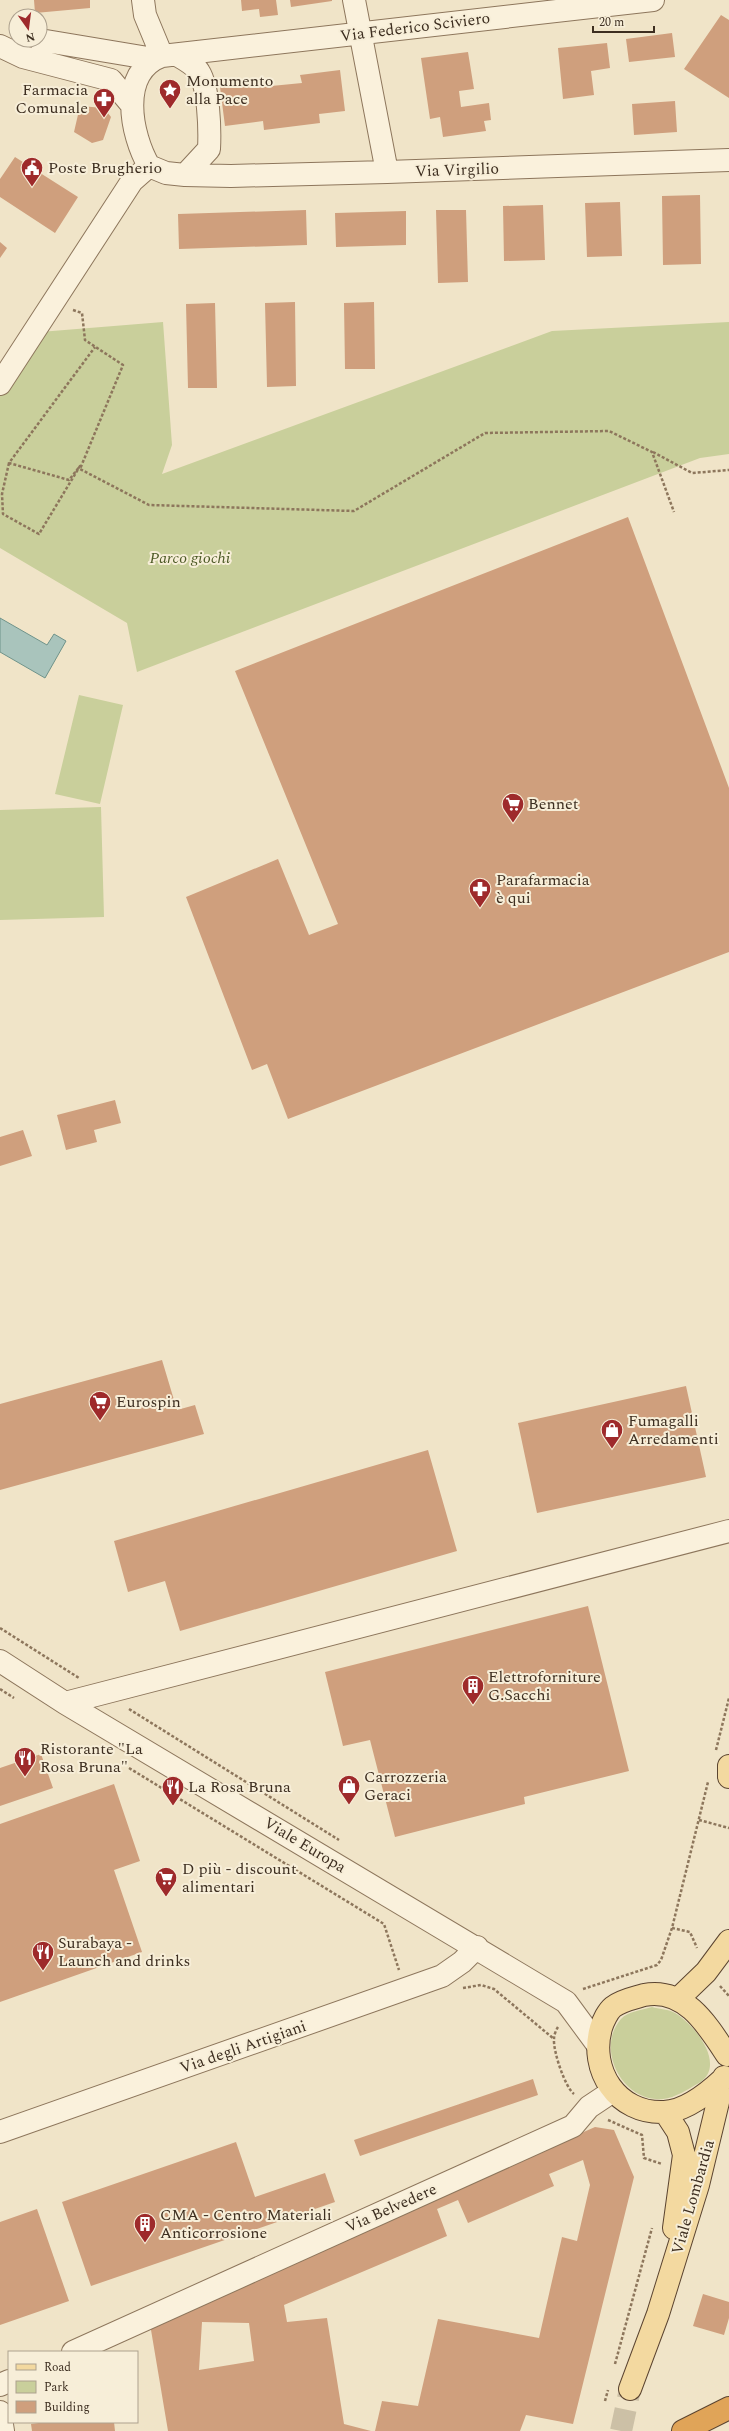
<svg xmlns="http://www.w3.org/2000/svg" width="729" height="2431" viewBox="0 0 729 2431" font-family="Spectral,serif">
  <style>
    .green { fill: #c9cf9b }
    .water { fill: #a9c4bc; stroke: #6f938a }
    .building { fill: #cf9f7d; fill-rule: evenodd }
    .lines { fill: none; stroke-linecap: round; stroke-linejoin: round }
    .major-tunnel { stroke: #ccc0a6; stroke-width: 22; stroke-dasharray: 22 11; stroke-linecap: butt }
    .minor-casing { stroke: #8d765c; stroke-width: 24 }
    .major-casing { stroke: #5b4430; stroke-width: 24 }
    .highway-casing { stroke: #5b4430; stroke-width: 24 }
    .path { stroke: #8d765c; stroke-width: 2.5; stroke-dasharray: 3 2; stroke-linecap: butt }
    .minor { stroke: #faf1dc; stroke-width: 22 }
    .major { stroke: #f3d9a0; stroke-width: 22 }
    .highway { stroke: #e0a458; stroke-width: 22 }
    .labels { text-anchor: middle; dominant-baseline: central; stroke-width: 4; stroke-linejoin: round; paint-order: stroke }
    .street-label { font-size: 16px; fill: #3d2e20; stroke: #f7eed8 }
    .poi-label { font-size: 16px; fill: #3d2e20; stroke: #f7eed8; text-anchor: start }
    .park-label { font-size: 16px; font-style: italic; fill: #4d5a26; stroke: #f7eed8 }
  </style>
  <rect width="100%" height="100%" fill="#f0e4c8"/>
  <path class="green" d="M163 322 172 445 162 474 552 331 729 322V454L700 458 137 672 127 623 0 548V396L40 332Z
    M79 695 123 705 100 804 55 794Z
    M101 807 104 917 0 920V810Z
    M652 2007C659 2009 667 2009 673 2012 693 2022 728 2065 699 2083 688 2089 675 2098 663 2099 622 2103 595 2048 621 2019 628 2011 643 2010 652 2007Z"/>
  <path class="water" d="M0 618 47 645 54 634 66 641 45 678 0 652Z"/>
  <path class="building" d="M34 0H90V8L35 13Z
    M241 0H276L278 15 260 17 259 9 242 11Z
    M290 0H332V1L291 7Z
    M721 15 729 20V98L684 69Z
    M672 33 675 57 629 62 626 39Z
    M607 43 610 68 591 71 594 95 563 99 558 48Z
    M468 52 474 89 459 91 461 107 489 103 491 120 484 121 486 131 443 137 440 117 430 119 421 58Z
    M340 70 345 111 319 114 320 123 264 130 263 121 225 126 220 87 260 82 261 87 302 83 300 75Z
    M675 101 677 132 634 135 632 104Z
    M80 106 104 108 111 117 103 140 92 143 74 132Z
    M15 157 78 197 55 233 0 197V179Z
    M700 195 701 264 663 265 662 196Z
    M620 202 622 256 587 257 585 203Z
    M543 205 545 260 504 261 503 206Z
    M306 210 307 245 179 249 178 214Z
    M436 210H466L468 282 438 283Z
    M406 211V245L336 247 335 213Z
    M0 242 7 248 0 258Z
    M295 302 296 386 267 387 265 303Z
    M374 302 375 369H345L344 303Z
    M215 303 217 388H188L186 304Z
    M628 517 729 788V952L288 1119 267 1064 252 1070 186 897 278 859 309 935 338 924 235 671Z
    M115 1100 121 1123 94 1130 97 1142 66 1150 57 1115Z
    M23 1130 32 1156 0 1166V1137Z
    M162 1360 177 1410 195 1405 204 1434 0 1490V1404Z
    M686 1386 706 1477 537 1513 518 1423Z
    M428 1450 457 1551 180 1631 165 1581 128 1592 114 1541Z
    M588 1606 629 1771 524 1797 525 1804 395 1837 370 1740 343 1746 325 1672Z
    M41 1754 53 1788 0 1806V1768Z
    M114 1784 140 1861 114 1870 142 1952 0 2002V1824Z
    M533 2079 538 2095 360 2156 354 2140Z
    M595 2127 614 2130 634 2177 573 2424 526 2415 520 2431H375L382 2401 418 2406 438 2319 539 2338 562 2237 577 2241 590 2185 583 2160 549 2174 554 2186 468 2223 458 2200 437 2209 447 2236 284 2305 287 2322 327 2318 344 2424 371 2431H168L150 2324ZM202 2322 249 2323 254 2361 199 2370Z
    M236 2142 255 2197 325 2173 335 2202 91 2286 62 2202Z
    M37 2209 69 2301 0 2325V2222Z
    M703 2294 729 2302V2318L724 2335 693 2326Z
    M46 2422H114L115 2431H32L31 2424Z"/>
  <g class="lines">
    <path class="major-tunnel" d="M621 2431 630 2389"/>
    <g class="minor-casing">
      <path id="minor" d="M143 0 145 15 162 56
        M354 0 387 172
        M40 40 154 59
        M0 46 23 57 111 80 131 104
        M177 55C184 59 195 65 199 72 209 88 210 130 209 149L185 175 166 173 149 166C131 135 118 72 162 56L653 0
        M185 175 231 176 387 172 729 160
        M0 384 132 181 149 166
        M0 1661 65 1703 566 2002 597 2044
        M65 1703 729 1531
        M0 2132 442 1976 462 1962 477 1947
        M73 2352 573 2126 589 2107 613 2091
        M0 2385 9 2381
        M0 2412 3 2431"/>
    </g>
    <g class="major-casing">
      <path id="major" d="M729 1766V1777
        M678 1999 706 1972 729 1941
        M723 2079C708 2093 686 2111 664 2112 617 2114 589 2070 601 2028 603 2021 608 2011 613 2007 622 2000 634 1998 644 1995 685 1987 708 2026 727 2055
        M665 2112 678 2132 684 2155 674 2228
        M630 2389 658 2314 698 2185 724 2077"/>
    </g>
    <g class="highway-casing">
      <path id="highway" d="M683 2431 729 2408"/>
    </g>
    <path class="path" d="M73 310 82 313 85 340 123 365 80 469 149 505 354 511 485 433 609 431 652 452 674 512
      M653 452 692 473 729 470
      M9 463 2 494 3 514 39 534 80 466 69 480 9 463 95 347
      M0 1628 79 1678
      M0 1689 14 1698
      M129 1709 339 1840
      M716 1750 729 1698
      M129 1768 384 1924 399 1970
      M699 1820 729 1828
      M672 1928 690 1932 697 1948
      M720 1986 729 1996
      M463 1988 481 1985 494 1989 554 2039
      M583 1989 657 1965 661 1960 672 1928 708 1782
      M558 2027C556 2030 554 2035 554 2039 553 2051 565 2087 574 2094
      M608 2120 642 2135 644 2158 662 2164
      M615 2364 652 2228
      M605 2401 608 2390"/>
    <use href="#minor" class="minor"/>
    <use href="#major" class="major"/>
    <use href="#highway" class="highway"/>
  </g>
  <defs>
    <g id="sight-pin" transform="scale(1.15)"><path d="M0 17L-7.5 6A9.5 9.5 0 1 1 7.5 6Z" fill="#9e2a2b" stroke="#f7eed8"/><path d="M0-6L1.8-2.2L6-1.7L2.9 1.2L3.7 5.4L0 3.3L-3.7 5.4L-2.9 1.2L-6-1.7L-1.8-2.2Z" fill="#fff"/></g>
    <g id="pharmacy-pin" transform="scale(1.15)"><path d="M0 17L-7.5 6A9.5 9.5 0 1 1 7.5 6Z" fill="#9e2a2b" stroke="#f7eed8"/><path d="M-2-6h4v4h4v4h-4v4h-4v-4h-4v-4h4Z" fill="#fff"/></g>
    <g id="civic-pin" transform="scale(1.15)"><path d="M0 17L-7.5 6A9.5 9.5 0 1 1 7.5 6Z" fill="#9e2a2b" stroke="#f7eed8"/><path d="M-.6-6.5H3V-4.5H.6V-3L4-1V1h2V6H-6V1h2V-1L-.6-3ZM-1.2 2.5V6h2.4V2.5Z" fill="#fff"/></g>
    <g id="supermarket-pin" transform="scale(1.15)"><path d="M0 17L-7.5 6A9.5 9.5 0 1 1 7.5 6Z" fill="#9e2a2b" stroke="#f7eed8"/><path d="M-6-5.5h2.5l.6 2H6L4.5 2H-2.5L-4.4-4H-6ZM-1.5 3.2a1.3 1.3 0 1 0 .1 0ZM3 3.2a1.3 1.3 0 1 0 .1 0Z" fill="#fff"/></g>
    <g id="shop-pin" transform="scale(1.15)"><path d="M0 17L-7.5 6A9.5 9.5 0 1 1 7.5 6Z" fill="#9e2a2b" stroke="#f7eed8"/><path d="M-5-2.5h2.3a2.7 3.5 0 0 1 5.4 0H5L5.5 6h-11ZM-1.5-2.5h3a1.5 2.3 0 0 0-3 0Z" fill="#fff"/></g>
    <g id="building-pin" transform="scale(1.15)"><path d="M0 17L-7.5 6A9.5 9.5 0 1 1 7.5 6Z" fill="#9e2a2b" stroke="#f7eed8"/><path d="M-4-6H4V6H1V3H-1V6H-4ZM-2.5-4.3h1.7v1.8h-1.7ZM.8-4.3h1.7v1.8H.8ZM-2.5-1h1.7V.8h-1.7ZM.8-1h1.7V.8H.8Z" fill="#fff"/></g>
    <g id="restaurant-pin" transform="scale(1.15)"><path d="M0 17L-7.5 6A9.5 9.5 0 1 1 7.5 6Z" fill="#9e2a2b" stroke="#f7eed8"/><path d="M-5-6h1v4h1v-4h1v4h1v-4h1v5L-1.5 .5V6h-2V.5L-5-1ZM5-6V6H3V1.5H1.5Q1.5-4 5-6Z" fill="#fff"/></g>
  </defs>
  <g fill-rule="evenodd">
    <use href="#sight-pin" x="170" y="90"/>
    <use href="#pharmacy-pin" x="104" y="99"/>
    <use href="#civic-pin" x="32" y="168"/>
    <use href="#supermarket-pin" x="513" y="804"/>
    <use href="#pharmacy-pin" x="480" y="889"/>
    <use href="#supermarket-pin" x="100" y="1402"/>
    <use href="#shop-pin" x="612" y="1430"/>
    <use href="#building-pin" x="473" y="1686"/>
    <use href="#restaurant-pin" x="25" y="1758"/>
    <use href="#shop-pin" x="349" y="1786"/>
    <use href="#restaurant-pin" x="173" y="1787"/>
    <use href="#supermarket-pin" x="166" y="1878"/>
    <use href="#restaurant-pin" x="43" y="1952"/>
    <use href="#building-pin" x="145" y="2224"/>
  </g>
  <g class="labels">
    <g class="street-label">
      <text transform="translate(415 27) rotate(-7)">Via Federico Sciviero</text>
      <text transform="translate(457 170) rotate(-2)">Via Virgilio</text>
      <text transform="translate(305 1845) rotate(31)">Viale Europa</text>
      <text transform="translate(243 2047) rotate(-19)">Via degli Artigiani</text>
      <text transform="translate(693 2197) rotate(-74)">Viale Lombardia</text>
      <text transform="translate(391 2208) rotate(-24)">Via Belvedere</text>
    </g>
    <g class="poi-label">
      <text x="186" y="81">Monumento<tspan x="186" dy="18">alla Pace</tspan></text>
      <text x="88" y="90" text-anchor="end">Farmacia<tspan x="88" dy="18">Comunale</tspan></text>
      <text x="48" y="168">Poste Brugherio</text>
      <text x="528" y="804">Bennet</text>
      <text x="496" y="880">Parafarmacia<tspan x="496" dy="18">è qui</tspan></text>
      <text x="116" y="1402">Eurospin</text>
      <text x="628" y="1421">Fumagalli<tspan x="628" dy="18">Arredamenti</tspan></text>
      <text x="488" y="1677">Elettroforniture<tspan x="488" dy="18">G.Sacchi</tspan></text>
      <text x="40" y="1749">Ristorante "La<tspan x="40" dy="18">Rosa Bruna"</tspan></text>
      <text x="364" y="1777">Carrozzeria<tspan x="364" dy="18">Geraci</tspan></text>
      <text x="188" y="1787">La Rosa Bruna</text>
      <text x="182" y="1869">D più - discount<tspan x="182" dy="18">alimentari</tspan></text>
      <text x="58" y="1943">Surabaya -<tspan x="58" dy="18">Launch and drinks</tspan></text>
      <text x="160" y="2215">CMA - Centro Materiali<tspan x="160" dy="18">Anticorrosione</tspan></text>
    </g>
    <g class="park-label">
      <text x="190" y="558">Parco giochi</text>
    </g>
  </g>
  <rect x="8" y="2351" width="130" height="72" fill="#f7eed8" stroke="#ada18e"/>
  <rect x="16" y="2364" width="20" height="6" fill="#f3d9a0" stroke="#ada18e"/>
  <text x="44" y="2371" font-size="12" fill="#3d2e20">Road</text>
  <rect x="16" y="2381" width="20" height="12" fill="#c9cf9b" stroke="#ada18e"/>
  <text x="44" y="2391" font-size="12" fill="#3d2e20">Park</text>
  <rect x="16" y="2401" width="20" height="12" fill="#cf9f7d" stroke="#ada18e"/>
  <text x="44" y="2411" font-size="12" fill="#3d2e20">Building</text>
  <g transform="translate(28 28) rotate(166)"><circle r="19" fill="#f7eed8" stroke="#ada18e"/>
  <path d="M0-3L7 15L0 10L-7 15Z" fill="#9e2a2b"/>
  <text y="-6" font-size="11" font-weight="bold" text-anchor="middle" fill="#3d2e20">N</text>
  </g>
  <path d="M593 26v6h61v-6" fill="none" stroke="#3d2e20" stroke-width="2"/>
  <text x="599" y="26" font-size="12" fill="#3d2e20" stroke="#f7eed8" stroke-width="3" paint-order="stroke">20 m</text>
</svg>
